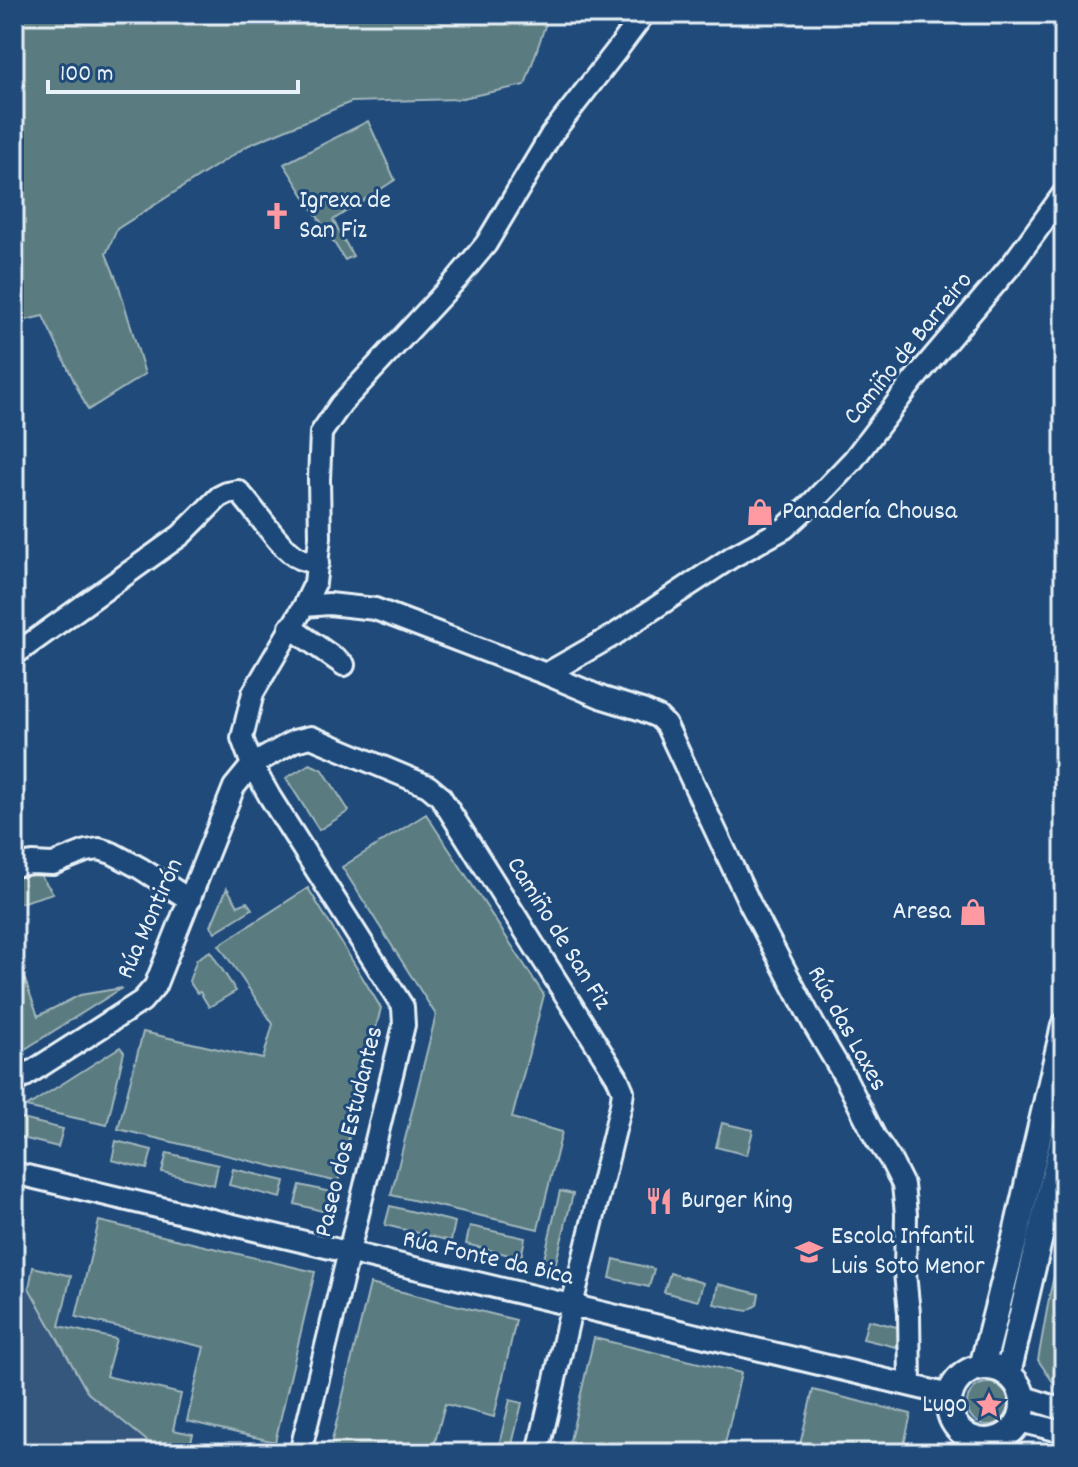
<svg xmlns="http://www.w3.org/2000/svg" width="1078" height="1467" viewBox="0 0 1078 1467" font-family="Dekko,sans-serif">
  <style>
    .built { fill: #34567d }
    .green { fill: #5a7c81; stroke: #a1b6bc; stroke-width: 2 }
    .lines { fill: none; stroke-linecap: round; stroke-linejoin: round }
    .minor-casing { stroke: #e8f1f8; stroke-width: 26 }
    .tertiary-casing { stroke: #e8f1f8; stroke-width: 30 }
    .minor { stroke: #1f4a7a; stroke-width: 20 }
    .tertiary { stroke: #1f4a7a; stroke-width: 24 }
    .labels { text-anchor: middle; dominant-baseline: central; stroke-width: 6; stroke-linejoin: round; paint-order: stroke }
    .poi-label { font-size: 26px; fill: #e8f1f8; stroke: #1f4a7a; text-anchor: start }
    .street-label { font-size: 26px; fill: #e8f1f8; stroke: #1f4a7a }
  </style>
  <rect width="100%" height="100%" fill="#1f4a7a"/>
  <filter id="ink" filterUnits="userSpaceOnUse"><feTurbulence type="fractalNoise" baseFrequency=".0125" numOctaves="2"/><feDisplacementMap in="SourceGraphic" scale="16" xChannelSelector="R" yChannelSelector="G"/><feConvolveMatrix kernelMatrix="1 2 1 2 8 2 1 2 1" color-interpolation-filters="sRGB"/></filter>
  <g filter="url(#ink)">
    <path class="built" d="M29 1288 88 1393 162 1453H14V1298Z"/>
    <path class="green" d="M14 14H549L525 85 458 99 351 102 249 145 117 229 106 254 118 283 145 374 88 410 43 316 22 321 14 325Z
      M368 121 395 180 333 220 353 256 345 260 284 164Z
      M310 764 323 770 349 811 319 830 286 778Z
      M426 814 544 995 512 1118 562 1132 538 1229 391 1195 436 1015 342 867Z
      M36 869 53 893 14 905V872Z
      M227 888 238 906 247 902 252 909 215 932 211 926Z
      M308 888 381 1008 338 1182 118 1129 143 1032 263 1059 273 1024 219 945Z
      M210 951 236 991 209 1007 200 992 197 993 189 981 197 959Z
      M25 980 38 1016 80 995 122 988 14 1056V985Z
      M120 1047 124 1052 107 1125 26 1107Z
      M14 1117 63 1129 58 1147 14 1136Z
      M722 1123 753 1130 747 1155 716 1147Z
      M116 1141 152 1150 147 1169 112 1160Z
      M167 1153 218 1165 214 1185 162 1172Z
      M233 1169 285 1181 281 1198 229 1185Z
      M300 1185 335 1193 330 1213 295 1204Z
      M560 1191 573 1194 555 1266 543 1263Z
      M390 1206 455 1222 451 1241 385 1225Z
      M99 1221 315 1272 275 1442 187 1421 204 1347 76 1317Z
      M470 1226 525 1238 521 1258 466 1244Z
      M1064 1235V1390L1057 1388 1038 1360 1050 1293Z
      M614 1259 654 1269 649 1287 610 1278Z
      M33 1267 71 1276 59 1326 116 1339 106 1376 181 1394 173 1430 193 1434 188 1453H162L88 1393 29 1288Z
      M670 1273 703 1283 698 1301 664 1292Z
      M370 1284 516 1320 494 1417 445 1404 432 1453H329Z
      M718 1284 759 1294 757 1305 747 1311 714 1304Z
      M868 1320 901 1328 896 1347 863 1339Z
      M594 1338 741 1373 723 1453H567Z
      M967 1404a21 21 0 1 1 42 0a21 21 0 1 1-42 0Z
      M813 1390 911 1414 902 1453H798Z
      M510 1400 522 1403 510 1453H497Z"/>
    <g class="lines">
      <g class="minor-casing">
        <path id="minor" d="M304 606 329 604 375 609 546 674 603 698 642 710 658 717 666 725 750 904 814 1025 847 1081 875 1137 890 1159 903 1185 906 1214 905 1273 909 1313 910 1385
          M290 627 344 665
          M14 655 181 535 219 497 227 493 238 491C254 507 281 551 299 558 304 561 312 562 318 563
          M546 674 614 635 732 557 785 528 810 505 853 460 913 381 1013 263 1064 193
          M14 866 32 863 53 864 86 851 99 849 112 853 140 868 190 900
          M14 1083 142 1001 155 986 234 787 252 765 294 741 311 737 428 786 440 796 617 1077 623 1091 621 1105 572 1305 538 1453
          M14 1173 950 1395
          M1022 1396 1064 1410
          M1019 1421 1064 1432
          M300 1453 404 1025 403 1007 270 797 252 765 242 738 253 693 304 606 315 583 320 537 319 479 321 433 341 404 457 279 486 244 551 135 617 50 644 14"/>
      </g>
      <g class="tertiary-casing">
        <path id="tertiary" d="M982 1367 1015 1238 1064 1026
          M949 1404a37 37 0 1 1 74 0a37 37 0 1 1-74 0Z
          M1008 1374 1064 1134"/>
      </g>
      <use href="#minor" class="minor"/>
      <use href="#tertiary" class="tertiary"/>
    </g>
  </g>
  <defs>
    <g id="church-bare" transform="scale(2.16)"><path d="M-1.2-6h2.4v3.5h3.3v2.4h-3.3V6h-2.4V-.1h-3.3v-2.4h3.3Z" fill="#ff9aa2" stroke="#1f4a7a" stroke-width="2.5" paint-order="stroke"/></g>
    <g id="shop-bare" transform="scale(2.16)"><path d="M-5-2.5h2.3a2.7 3.5 0 0 1 5.4 0H5L5.5 6h-11ZM-1.5-2.5h3a1.5 2.3 0 0 0-3 0Z" fill="#ff9aa2" stroke="#1f4a7a" stroke-width="2.5" paint-order="stroke"/></g>
    <g id="restaurant-bare" transform="scale(2.16)"><path d="M-5-6h1v4h1v-4h1v4h1v-4h1v5L-1.5 .5V6h-2V.5L-5-1ZM5-6V6H3V1.5H1.5Q1.5-4 5-6Z" fill="#ff9aa2" stroke="#1f4a7a" stroke-width="2.5" paint-order="stroke"/></g>
    <g id="school-bare" transform="scale(2.16)"><path d="M0-5L7-2L0 1L-7-2ZM-4 1L0 2.5L4 1V4Q0 6-4 4Z" fill="#ff9aa2" stroke="#1f4a7a" stroke-width="2.5" paint-order="stroke"/></g>
    <g id="sight-bare" transform="scale(2.16)"><path d="M0-6L1.8-2.2L6-1.7L2.9 1.2L3.7 5.4L0 3.3L-3.7 5.4L-2.9 1.2L-6-1.7L-1.8-2.2Z" fill="#ff9aa2" stroke="#1f4a7a" stroke-width="2.5" paint-order="stroke"/></g>
  </defs>
  <g fill-rule="evenodd">
    <use href="#church-bare" x="277" y="216"/>
    <use href="#shop-bare" x="760" y="512"/>
    <use href="#shop-bare" x="973" y="912"/>
    <use href="#restaurant-bare" x="659" y="1201"/>
    <use href="#school-bare" x="809" y="1252"/>
    <use href="#sight-bare" x="989" y="1405"/>
  </g>
  <g class="labels">
    <g class="poi-label">
      <text x="299" y="201">Igrexa de<tspan x="299" dy="30">San Fiz</tspan></text>
      <text x="782" y="512">Panadería Chousa</text>
      <text x="951" y="912" text-anchor="end">Aresa</text>
      <text x="681" y="1201">Burger King</text>
      <text x="831" y="1237">Escola Infantil<tspan x="831" dy="30">Luis Soto Menor</tspan></text>
      <text x="967" y="1405" text-anchor="end">Lugo</text>
    </g>
    <g class="street-label">
      <text transform="translate(909 349) rotate(-51)">Camiño de Barreiro</text>
      <text transform="translate(151 919) rotate(-66)">Rúa Montirón</text>
      <text transform="translate(558 934) rotate(58)">Camiño de San Fiz</text>
      <text transform="translate(846 1029) rotate(61)">Rúa das Laxes</text>
      <text transform="translate(350 1132) rotate(-76)">Paseo dos Estudantes</text>
      <text transform="translate(488 1259) rotate(13)">Rúa Fonte da Bica</text>
    </g>
  </g>
  <rect width="1078" height="1467" fill="none" stroke="#1f4a7a" stroke-width="48"/>
  <rect x="24" y="24" width="1030" height="1419" fill="none" stroke="#e8f1f8" stroke-width="3" filter="url(#ink)"/>
  <path d="M48 80v12h250v-12" fill="none" stroke="#e8f1f8" stroke-width="4"/>
  <text x="60" y="80" font-size="24" fill="#e8f1f8" stroke="#1f4a7a" stroke-width="6" paint-order="stroke">100 m</text>
</svg>
